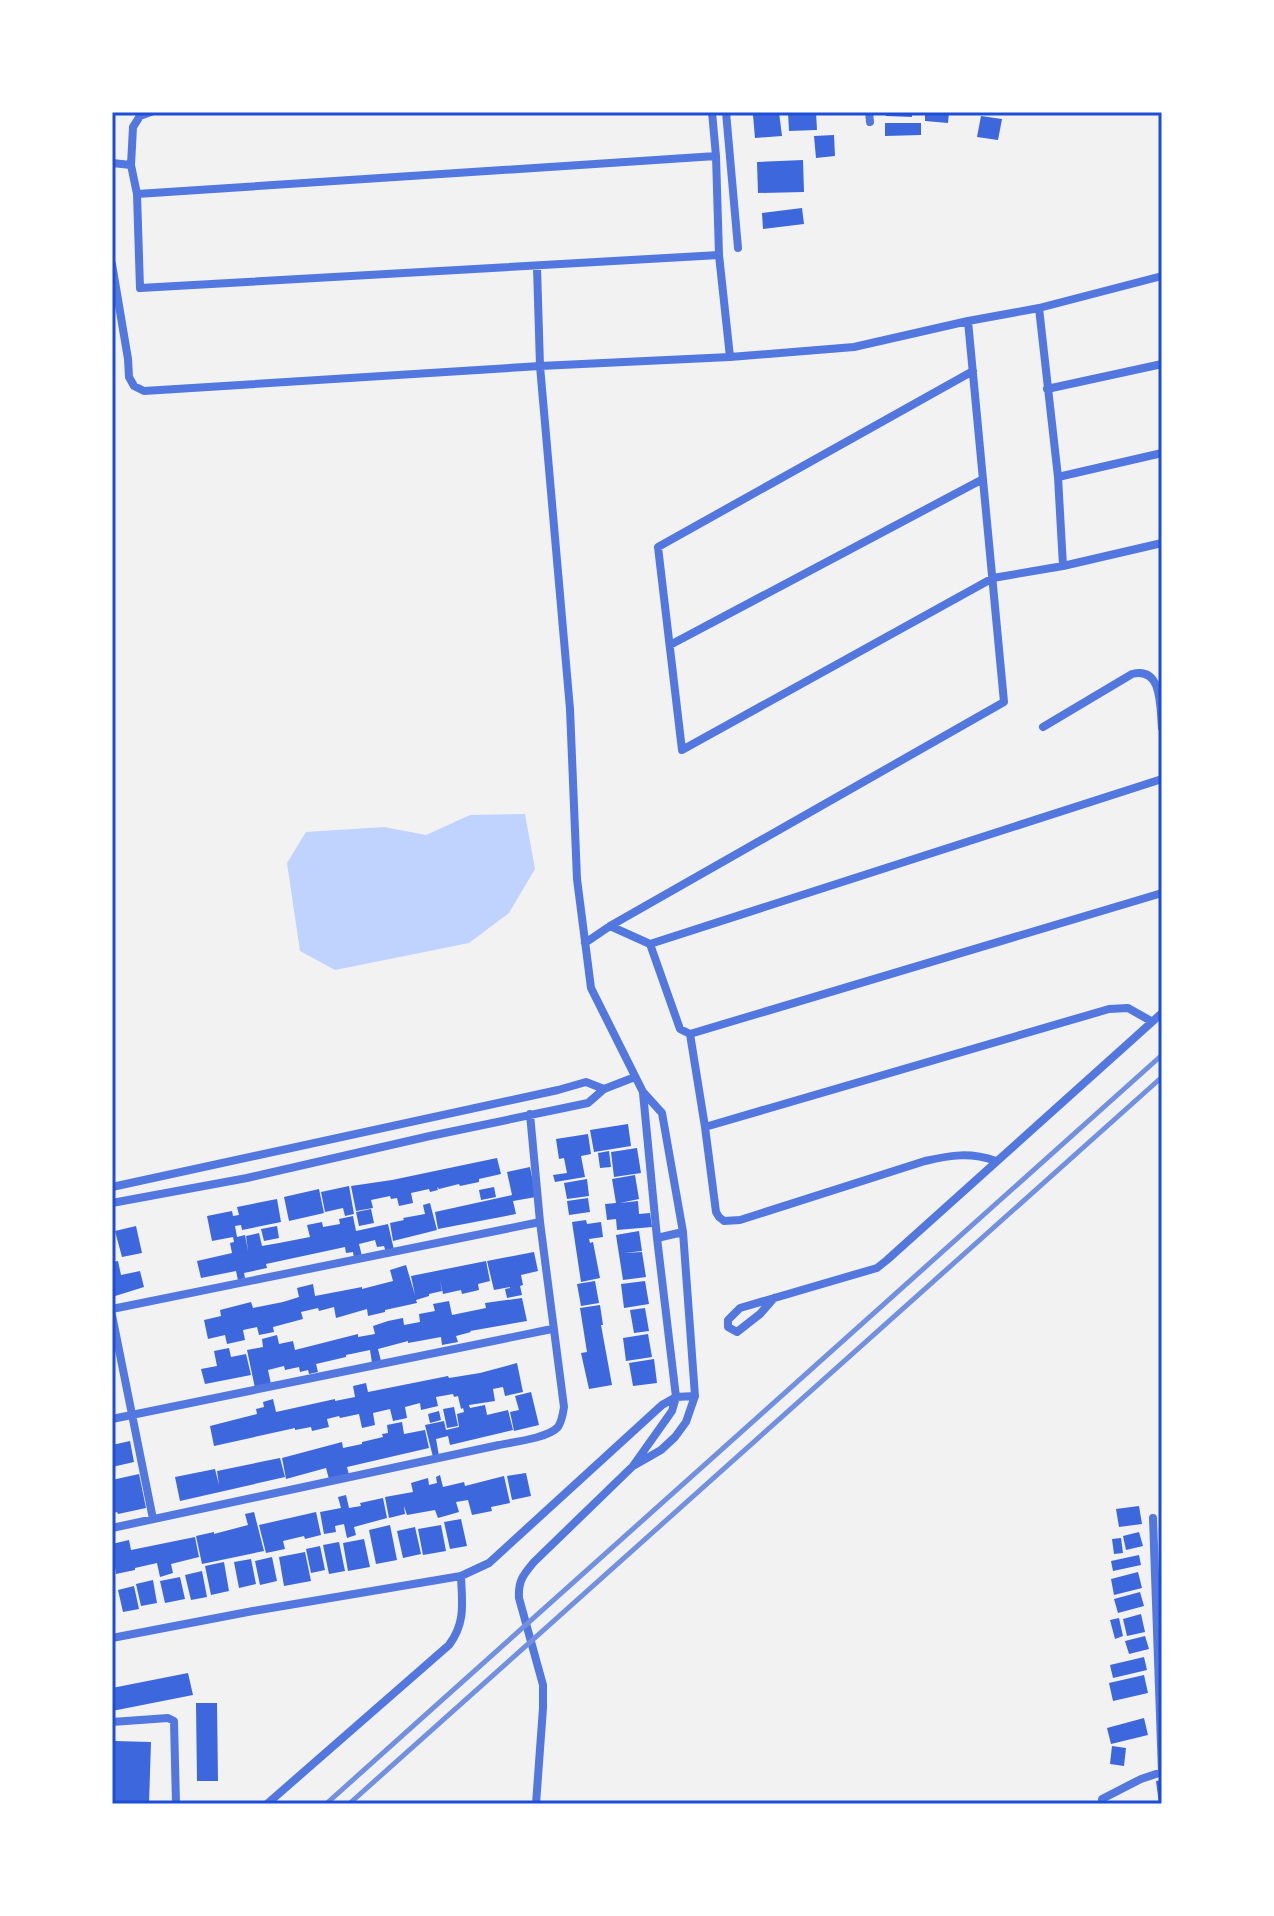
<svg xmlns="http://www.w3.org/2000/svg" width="1274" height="1916" viewBox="0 0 1274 1916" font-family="'Golos Text',sans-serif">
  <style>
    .water { fill: #bfd3fe }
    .building { fill: #3d67dc }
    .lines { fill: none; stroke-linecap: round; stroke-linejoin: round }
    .minor { stroke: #5277de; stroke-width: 8 }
    .rail { stroke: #7290e2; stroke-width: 5 }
    .neatline { fill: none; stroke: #1d4ed8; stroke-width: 3 }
  </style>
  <rect width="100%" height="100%" fill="#f2f2f2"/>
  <path class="water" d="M525 814 535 869 509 913 469 943 335 970 300 951 287 863 306 832 384 827 426 835 470 815Z"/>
  <path class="building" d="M779 112 782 136 755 138 753 115Z
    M788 112H816L817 130 789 131Z
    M886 112H912V117L886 116Z
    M925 112H949L948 123 925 121Z
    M981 116 1002 119 998 140 977 137Z
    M885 123H921V135L885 136Z
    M834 135 835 156 816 158 814 136Z
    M803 160 804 192 758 193 757 162Z
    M802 208 804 224 763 229 762 213Z
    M628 1124 631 1146 594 1152 590 1130Z
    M588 1134 591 1154 581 1156 585 1177 555 1182 553 1175 567 1173 564 1158 559 1159 556 1139Z
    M637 1148 641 1173 614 1177 611 1152Z
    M609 1151 611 1167 600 1168 598 1153Z
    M497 1158 501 1174 479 1179V1182L460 1186 459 1184 439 1189 437 1187 438 1190 430 1192 429 1189 411 1193 413 1203 399 1206 397 1198 391 1199 390 1196 371 1200 373 1208 356 1211 351 1186 392 1180Z
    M530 1167 536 1197 513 1201 516 1214 438 1229 435 1212 512 1195 507 1172Z
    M635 1175 639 1199 620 1203 638 1201 639 1214 650 1213 652 1227 617 1230 616 1219 607 1220 605 1204 616 1203 612 1179Z
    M587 1179 589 1196 567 1199 564 1183Z
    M349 1186 354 1214 345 1216 343 1208 325 1212 321 1192Z
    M494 1187 496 1197 481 1200 479 1190Z
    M319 1189 324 1213 289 1221 284 1197Z
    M588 1198 590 1212 569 1215 567 1201Z
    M277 1199 281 1222 242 1230 241 1225 235 1226 237 1237 245 1235 248 1251 246 1236 259 1233 262 1246 279 1243 310 1237 307 1225 322 1222 323 1227 340 1224 339 1219 353 1216 356 1231 388 1224 394 1250 386 1252 384 1246 377 1247 375 1240 359 1244 362 1256 354 1258 353 1252 346 1253 345 1247 266 1264 267 1268 244 1273 245 1278 238 1280 236 1271 201 1278 197 1261 232 1253 230 1243 234 1242 233 1237 212 1241 207 1216 232 1211 233 1216 239 1215 237 1207Z
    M430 1203 437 1230 393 1241 390 1223 404 1220 403 1218 425 1214 423 1205Z
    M371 1209 374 1223 359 1226 356 1212Z
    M586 1220 587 1224 601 1222 603 1237 589 1239 590 1243 593 1242 600 1278 581 1282 572 1222Z
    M136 1226 142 1253 122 1257 115 1231Z
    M277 1226 279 1238 264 1241 261 1229Z
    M639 1231 642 1251 624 1253 642 1252 646 1277 623 1280 616 1235Z
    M534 1252 538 1271 521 1275 523 1285 520 1286 522 1295 507 1298 505 1289 510 1288V1287L494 1290 487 1261Z
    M118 1261 121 1275 140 1271 144 1287 112 1297V1262Z
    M486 1261 490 1281 478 1284 479 1290 462 1294 461 1290 443 1294 440 1280 442 1291 429 1294V1296L416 1300 417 1303 385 1310V1312L368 1316 367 1309 336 1318 334 1307 319 1311 318 1308 301 1312 303 1319 273 1327 274 1332 259 1335 257 1327 243 1330 245 1340 227 1344 225 1335 208 1339 204 1320 221 1316 220 1310 251 1302 253 1308 283 1302 299 1297 297 1288 313 1284 315 1296 362 1287V1289L393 1281 390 1270 406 1265 415 1295 411 1276Z
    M595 1281 599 1303 581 1306 577 1284Z
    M645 1281 649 1304 624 1308 621 1284Z
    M522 1298 527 1321 470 1331 471 1332 456 1336 458 1342 442 1345 441 1337 408 1343V1341L378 1349 381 1361 372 1363 370 1350 346 1355V1357L316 1364 318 1372 309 1374 308 1370 300 1372 299 1367 285 1370 284 1366 268 1370 271 1384 255 1388 247 1350 263 1347 262 1339 277 1335 279 1344 293 1341 295 1350 358 1334V1337L375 1334 373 1326 388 1321 403 1318 404 1325 420 1322 419 1314 435 1311 433 1304 449 1301 452 1315 486 1308 485 1303Z
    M600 1305 603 1325H601L612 1385 589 1389 581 1353 587 1352 580 1308Z
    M645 1308 649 1331 634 1333 630 1310Z
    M648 1334 652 1357 626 1361 623 1338Z
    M229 1348 231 1357 246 1354 251 1375 205 1384 201 1369 217 1366 214 1351Z
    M654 1359 657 1383 633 1386 629 1363Z
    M517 1363 523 1392 505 1396 503 1387 493 1389 495 1401 469 1405 470 1408 485 1405 487 1415 508 1410 513 1430 450 1445 448 1436 436 1439 439 1456 433 1457 425 1425 444 1421 446 1430 459 1427 457 1414 464 1412 463 1408 461 1409 458 1396 454 1397 453 1394 436 1397 438 1406 421 1410 420 1403 405 1407 407 1418 393 1421 390 1409 373 1413 375 1425 362 1428 359 1414 340 1418 339 1416 327 1419 329 1427 312 1431 311 1427 295 1430V1428L214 1446 210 1426 257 1414 256 1409 264 1407 263 1402 273 1399 276 1412 335 1399V1401L355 1397 353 1386 366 1383 368 1392 448 1376 449 1378 480 1373Z
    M531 1392 539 1425 514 1431 510 1412 519 1410 515 1396Z
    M454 1407 458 1426 447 1428 443 1409Z
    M439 1411 441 1420 430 1423 428 1414Z
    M402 1422 404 1434 425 1430 429 1448 347 1467 349 1475 329 1479 326 1468 286 1479 282 1458 342 1442 343 1448 362 1444V1442L383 1437 382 1434 388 1433 387 1425Z
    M130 1441 134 1462 112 1467V1445Z
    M280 1458 285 1477 180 1501 175 1477 215 1469 219 1485 217 1471Z
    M526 1473 531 1496 512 1500 507 1476Z
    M139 1474 146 1508 118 1514 117 1512 112 1513V1480Z
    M440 1475 443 1487 464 1482 465 1486 504 1476 510 1503 491 1507 492 1511 472 1515 468 1500 456 1502 459 1512 438 1518 435 1510 407 1515 404 1506 405 1514 389 1518 385 1497 413 1492 411 1483 421 1480 428 1478 429 1485 437 1483 436 1477Z
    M346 1495 349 1508 361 1506 360 1503 383 1498 387 1518 354 1527 356 1535 347 1538 344 1524 335 1526 336 1532 324 1534 320 1512 341 1508 338 1497Z
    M1139 1506 1142 1524 1119 1527 1116 1509Z
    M254 1512 264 1551 202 1564 196 1536 214 1532V1534L248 1525 245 1514Z
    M316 1512 321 1535 305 1539 304 1536 283 1541 285 1549 266 1553 259 1525Z
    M461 1519 467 1546 450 1549 444 1522Z
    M390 1525 397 1560 376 1564 369 1530Z
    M441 1525 446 1551 423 1555 418 1529Z
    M415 1527 421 1554 403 1558 397 1531Z
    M1139 1532 1143 1546 1126 1550 1123 1536Z
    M195 1537 199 1557 171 1564 173 1573 160 1577 157 1563 135 1568V1570L116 1574 115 1567 112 1568V1544L129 1540 131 1550Z
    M1121 1538 1123 1553 1114 1554 1112 1539Z
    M364 1539 370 1567 348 1571 343 1543Z
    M339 1542 345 1571 329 1574 323 1545Z
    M320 1546 325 1570 311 1573 306 1549Z
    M305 1552 311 1581 284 1586 279 1557Z
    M1139 1555 1141 1565 1113 1571 1111 1561Z
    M272 1557 277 1581 260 1585 255 1561Z
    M251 1559 256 1584 239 1588 234 1562Z
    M224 1562 229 1591 211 1595 205 1566Z
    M202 1571 207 1597 191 1600 185 1575Z
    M1138 1572 1142 1588 1114 1595 1111 1579Z
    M180 1577 185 1599 165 1603 160 1581Z
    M153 1580 157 1603 141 1606 136 1584Z
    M134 1586 139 1609 123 1612 118 1590Z
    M1140 1592 1144 1606 1118 1613 1114 1599Z
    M1141 1614 1145 1632 1127 1636 1123 1619Z
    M1119 1618 1123 1636 1115 1639 1110 1620Z
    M1145 1636 1149 1649 1129 1654 1125 1641Z
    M1144 1657 1147 1670 1113 1678 1110 1665Z
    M188 1673 193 1695 112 1711V1688Z
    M1144 1675 1148 1693 1113 1701 1109 1683Z
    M196 1703H217L218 1781H197Z
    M1144 1718 1148 1735 1111 1744 1107 1728Z
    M115 1741 151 1742 149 1804H113Z
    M1112 1746 1126 1748 1124 1766 1110 1764Z
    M1162 1780V1804H1159L1156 1781Z"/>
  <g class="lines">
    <path class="minor" d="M151 112 140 116 133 127 131 165 137 194 140 288 719 255
      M726 112 738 248
      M869 112 870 122
      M112 163 131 165
      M137 194 716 156
      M112 264 128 359 129 377 134 386 144 391 540 366 730 357 719 255 716 156 712 112
      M537 267 540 366 570 709 577 879 591 988 643 1092 662 1113 683 1232 695 1396 686 1422 675 1437 661 1450 633 1466
      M1039 308 1058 477 1063 566
      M968 321 1039 308 1162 276
      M973 371 658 547 682 750 993 578 1063 566 1162 543
      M1047 389 1162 364
      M1058 477 1162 453
      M670 645 983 479
      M1043 727 1132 674C1163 666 1160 708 1162 728
      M610 926 650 944 1162 779
      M585 943 610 926 1004 702 968 321 854 347 730 357
      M650 944 680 1029 690 1034
      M705 1127 1109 1009 1128 1008 1151 1021
      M996 1161C970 1152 951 1155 925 1161L740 1220 724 1221 719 1217 716 1212 705 1127 690 1034 1162 893
      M112 1187 558 1090 586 1082 604 1089
      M112 1203 247 1178 430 1136 588 1103 604 1089 635 1077
      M657 1238 683 1232
      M774 1298 760 1314 737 1332 728 1327V1320L740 1308 877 1268 887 1260 1162 1013
      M112 1309 540 1222
      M112 1315 153 1519
      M112 1419 552 1329
      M1153 1518 1162 1772
      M112 1528 499 1445C514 1442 548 1438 558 1427 562 1421 563 1414 564 1407L540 1222 530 1114
      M112 1638 253 1611 461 1576 489 1563 662 1405 676 1397 695 1396
      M112 1722 168 1718 174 1721 176 1804
      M267 1804 449 1645C466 1622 462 1603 461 1576
      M536 1804 543 1708V1685L519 1598C518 1581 523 1575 534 1562L633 1466 672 1411 676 1397 657 1238 643 1093
      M1102 1804V1799L1141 1779 1162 1772"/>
    <path class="rail" d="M326 1804 1162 1055
      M349 1804 1162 1077"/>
  </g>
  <rect width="1274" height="1916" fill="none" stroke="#ffffff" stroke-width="228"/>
  <rect x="114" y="114" width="1046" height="1688" class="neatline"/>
</svg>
